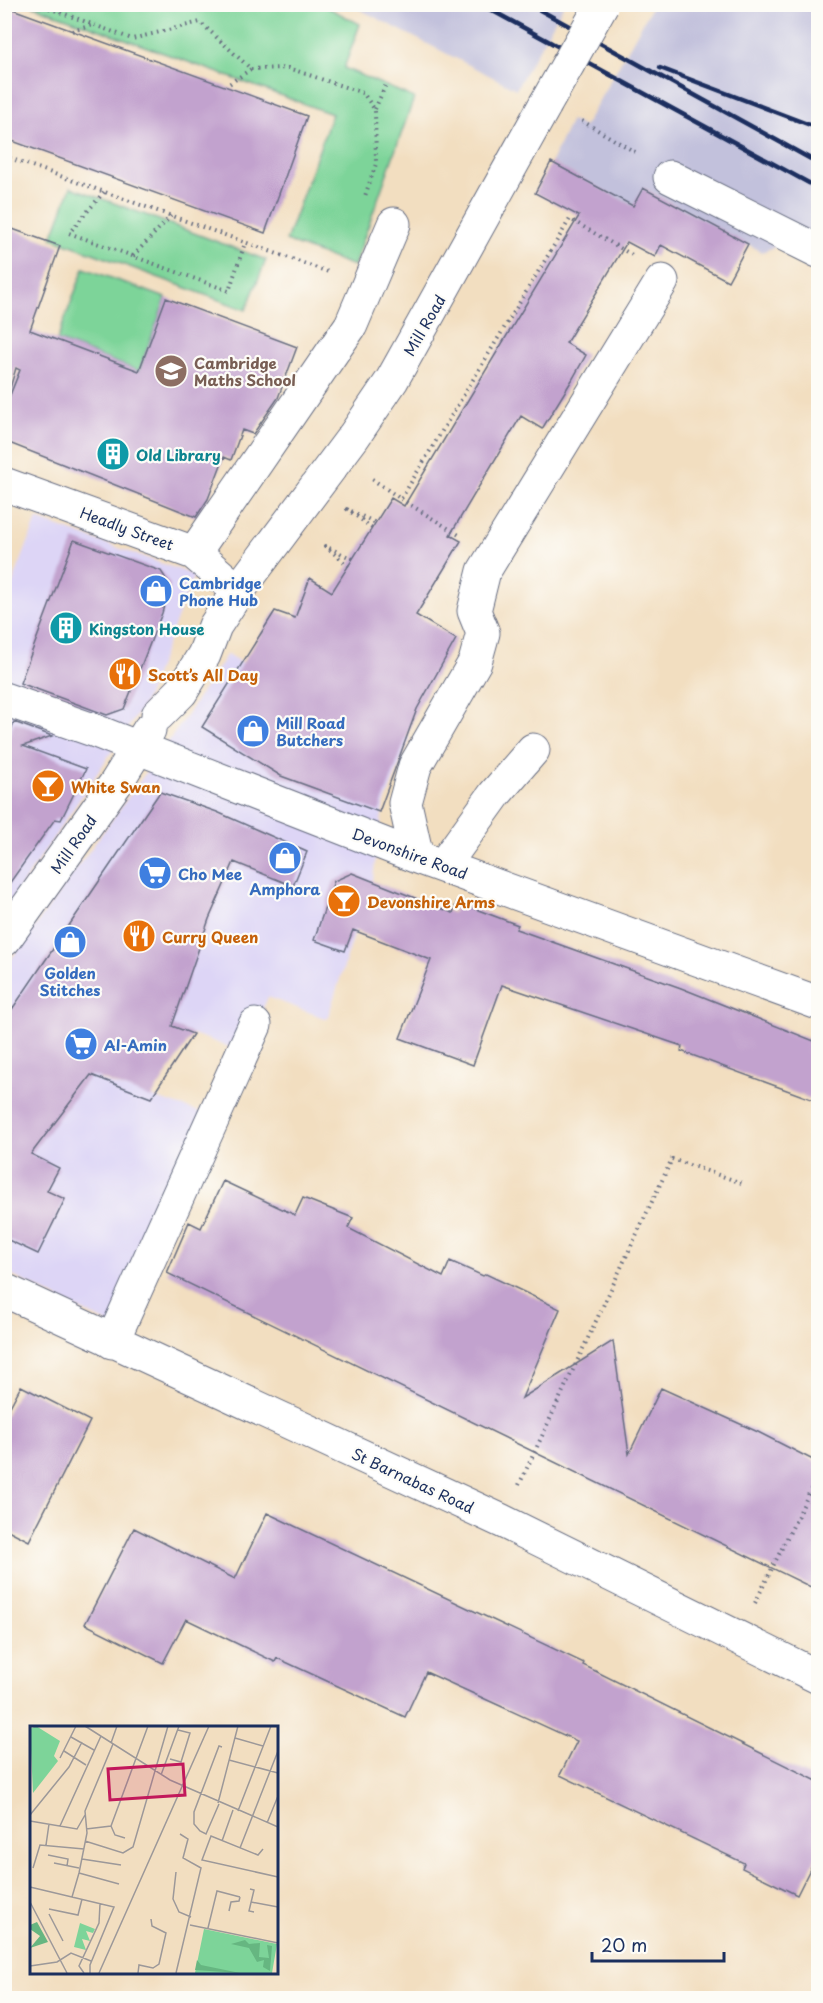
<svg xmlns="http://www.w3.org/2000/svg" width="823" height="2003" viewBox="0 0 823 2003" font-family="'Playpen Sans',sans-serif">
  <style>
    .built { fill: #ddd5f6 }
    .industrial { fill: #c2c1dc }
    .green { fill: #7dd499; stroke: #4c827c; stroke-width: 1.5 }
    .building { fill: #c2a2ce }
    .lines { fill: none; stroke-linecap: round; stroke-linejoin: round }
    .minor-casing { stroke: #666c80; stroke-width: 35 }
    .path { stroke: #666c80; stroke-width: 4; stroke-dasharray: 1.5 4.5; stroke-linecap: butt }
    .minor { stroke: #fff; stroke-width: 33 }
    .rail { stroke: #1b2f5e; stroke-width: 4.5 }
    .minor-bridge-casing { stroke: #666c80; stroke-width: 35; stroke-linecap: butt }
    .minor-bridge { stroke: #fff; stroke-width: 33 }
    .labels { text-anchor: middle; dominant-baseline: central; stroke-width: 4.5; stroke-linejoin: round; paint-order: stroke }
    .street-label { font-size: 15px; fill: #1b2f5e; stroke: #fdfcf7 }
    .education-label { font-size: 15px; font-weight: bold; fill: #785e54; stroke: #fdfcf7; text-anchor: start }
    .culture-label { font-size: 15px; font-weight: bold; fill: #0d838f; stroke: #fdfcf7; text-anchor: start }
    .shop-label { font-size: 15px; font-weight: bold; fill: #366cbe; stroke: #fdfcf7; text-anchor: start }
    .food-label { font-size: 15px; font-weight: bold; fill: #c56008; stroke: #fdfcf7; text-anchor: start }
    .inset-road { fill: none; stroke: #9c9899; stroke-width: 1.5 }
    .view { fill: #c2185b; fill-opacity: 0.15; stroke: #c2185b; stroke-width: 3 }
    .inset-edge { fill: none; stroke: #1b2f5e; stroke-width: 3 }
  </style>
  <rect width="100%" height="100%" fill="#fdfcf7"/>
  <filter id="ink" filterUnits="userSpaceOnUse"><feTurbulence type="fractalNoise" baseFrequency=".0167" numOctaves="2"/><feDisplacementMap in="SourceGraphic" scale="12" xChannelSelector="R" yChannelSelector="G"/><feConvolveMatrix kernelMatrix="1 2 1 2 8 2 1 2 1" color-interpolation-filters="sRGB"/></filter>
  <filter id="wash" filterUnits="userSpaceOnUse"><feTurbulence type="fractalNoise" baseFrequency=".008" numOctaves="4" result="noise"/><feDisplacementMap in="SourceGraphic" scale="24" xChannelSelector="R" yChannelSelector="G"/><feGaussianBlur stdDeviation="1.35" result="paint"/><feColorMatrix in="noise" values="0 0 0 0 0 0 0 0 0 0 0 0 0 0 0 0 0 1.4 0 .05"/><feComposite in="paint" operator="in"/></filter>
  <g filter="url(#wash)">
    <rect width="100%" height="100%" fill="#f2dec0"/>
    <path class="built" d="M37 519 194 575 144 704 5 910 4 606Z
      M227 654 285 689 410 738 383 808 373 877 327 1019 268 997 243 1052 146 1017 99 1080 212 1116 113 1326 5 1272V968L178 728Z"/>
    <path class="industrial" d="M351 5H564L516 89Z
      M653 5H818V265L784 243 762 252 644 188 633 206 551 162 571 120 584 127Z"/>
    <path class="green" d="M31 5H323L360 24 344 68 414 98 354 266 286 241 332 114Z
      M71 187 266 260 246 310 52 238Z
      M84 268 166 298 139 371 57 340Z"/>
    <g id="blocks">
      <path class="building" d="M4 6 307 116 265 233 4 138Z
        M551 162 633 206 643 188 748 244 728 281 661 245 655 257 627 242 566 343 586 355 572 380 542 429 521 416 450 535 461 541 416 615 456 639 417 709 379 812 281 776 202 727 275 611 295 618 310 578 332 592 391 498 404 506 579 216 535 193Z
        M4 226 60 246 30 330 139 371 166 298 297 347 278 398 253 434 242 430 231 460 224 457 208 499 196 517 4 441V410L20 370 16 368 10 388 4 387Z
        M74 540 161 571 170 585 162 613 124 709 107 715 20 683Z
        M14 722 52 736 23 746 86 769 61 820 55 819 4 891V740L7 741Z
        M160 792 217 812 307 852 293 886 234 862 209 919 172 1026 193 1034 151 1098 91 1075 31 1154 59 1168 47 1191 65 1199 38 1254 4 1238V1021Z
        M352 873 453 913 457 902 518 925 516 929 681 988 819 1043V1102L681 1051 682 1046 502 985 473 1065 400 1038 431 960 353 930 345 951 314 940 334 881Z
        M223 1181 295 1215 303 1198 353 1218 348 1228 443 1277 450 1261 483 1276 486 1274 560 1309 522 1398 613 1341 629 1454 661 1388 758 1432 819 1463V1591L167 1273 189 1222 201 1228Z
        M21 1386 90 1421 29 1541 4 1528V1418Z
        M267 1513 584 1663 583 1665 819 1782V1851L797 1895 742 1868 744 1863 560 1775 577 1741 426 1672 405 1717 277 1658 275 1662 186 1619 163 1663 85 1624 134 1528 235 1579Z"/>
    </g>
  </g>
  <g filter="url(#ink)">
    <use href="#blocks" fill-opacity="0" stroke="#666c80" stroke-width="1.5"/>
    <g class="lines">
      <g class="minor-casing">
        <path id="minor" d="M670 177 818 251
          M4 484 194 553 238 591
          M194 553 351 325 394 224
          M4 699 93 730 417 857 818 1003
          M158 715 181 692 204 655 215 626 238 591 354 436 392 380 545 105
          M417 857 405 803 415 766 475 662 483 633 474 611 484 571 662 281
          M443 866 495 794 533 750
          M4 940 116 783 149 730
          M4 1290 502 1521 818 1677
          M112 1342 255 1025"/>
      </g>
      <path class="path" d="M38 4 132 39 200 22 251 69 226 86
        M72 31 93 25
        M251 69 288 68 363 93 375 110 376 164 365 196
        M375 109 387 82
        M582 121 637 153
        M4 156 331 273
        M104 192 69 233 229 291 245 243
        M133 256 171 216
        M372 479 401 499 570 219 634 256
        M401 499 459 535
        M372 528 347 509 376 523
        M349 566 325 546 353 559
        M812 1213 818 1215
        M519 1485 672 1159 742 1183
        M755 1603 818 1475"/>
      <use href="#minor" class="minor"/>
      <path class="rail" d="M480 4 818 188
        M529 4 818 163
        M660 68 818 128"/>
      <g class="minor-bridge-casing">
        <path id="minor-bridge" d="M545 105 602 4"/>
      </g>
      <use href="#minor-bridge" class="minor-bridge"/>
    </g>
  </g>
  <defs>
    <g id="university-disc" transform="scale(1.725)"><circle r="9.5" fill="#8d6e63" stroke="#fdfcf7"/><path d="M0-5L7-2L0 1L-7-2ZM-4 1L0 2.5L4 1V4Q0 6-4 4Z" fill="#fff"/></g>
    <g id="building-disc" transform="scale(1.725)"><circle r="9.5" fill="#0f9aa8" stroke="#fdfcf7"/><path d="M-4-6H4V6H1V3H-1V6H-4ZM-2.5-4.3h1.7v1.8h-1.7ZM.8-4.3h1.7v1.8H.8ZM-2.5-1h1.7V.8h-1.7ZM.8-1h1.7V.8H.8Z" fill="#fff"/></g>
    <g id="shop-disc" transform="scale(1.725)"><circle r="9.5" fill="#3f7fe0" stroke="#fdfcf7"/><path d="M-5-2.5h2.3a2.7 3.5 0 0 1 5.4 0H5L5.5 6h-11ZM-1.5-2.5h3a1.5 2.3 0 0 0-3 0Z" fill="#fff"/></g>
    <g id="restaurant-disc" transform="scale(1.725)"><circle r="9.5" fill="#e8710a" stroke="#fdfcf7"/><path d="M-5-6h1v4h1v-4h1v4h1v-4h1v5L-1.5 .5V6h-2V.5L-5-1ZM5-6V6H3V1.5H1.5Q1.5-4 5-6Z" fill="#fff"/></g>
    <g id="bar-disc" transform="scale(1.725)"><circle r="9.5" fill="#e8710a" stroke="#fdfcf7"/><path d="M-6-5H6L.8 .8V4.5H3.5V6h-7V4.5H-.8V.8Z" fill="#fff"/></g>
    <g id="supermarket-disc" transform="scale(1.725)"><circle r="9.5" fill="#3f7fe0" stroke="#fdfcf7"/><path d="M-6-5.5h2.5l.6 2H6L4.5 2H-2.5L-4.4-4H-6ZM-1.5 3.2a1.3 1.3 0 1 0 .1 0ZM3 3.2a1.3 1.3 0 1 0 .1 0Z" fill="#fff"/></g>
  </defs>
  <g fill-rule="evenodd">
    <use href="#university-disc" x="171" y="371"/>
    <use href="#building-disc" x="113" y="454"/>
    <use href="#shop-disc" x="156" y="591"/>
    <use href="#building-disc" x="66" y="628"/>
    <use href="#restaurant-disc" x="125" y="674"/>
    <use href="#shop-disc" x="253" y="731"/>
    <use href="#bar-disc" x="48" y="786"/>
    <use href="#shop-disc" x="285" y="858"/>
    <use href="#supermarket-disc" x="155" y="873"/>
    <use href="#bar-disc" x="344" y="901"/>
    <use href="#restaurant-disc" x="139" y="936"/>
    <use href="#shop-disc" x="70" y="942"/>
    <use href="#supermarket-disc" x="81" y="1044"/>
  </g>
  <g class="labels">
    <g class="street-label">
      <text transform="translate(424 325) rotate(-60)">Mill Road</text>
      <text transform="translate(127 528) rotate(20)">Headly Street</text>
      <text transform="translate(73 844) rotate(-55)">Mill Road</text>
      <text transform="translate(410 853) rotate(20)">Devonshire Road</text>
      <text transform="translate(413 1480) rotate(25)">St Barnabas Road</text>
    </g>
    <g class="education-label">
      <text x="194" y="362">Cambridge<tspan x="194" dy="17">Maths School</tspan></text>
    </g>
    <g class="culture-label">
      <text x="136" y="454">Old Library</text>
      <text x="89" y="628">Kingston House</text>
    </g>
    <g class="shop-label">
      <text x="179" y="582">Cambridge<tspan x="179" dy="17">Phone Hub</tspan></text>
      <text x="276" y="722">Mill Road<tspan x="276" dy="17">Butchers</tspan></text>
      <text x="178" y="873">Cho Mee</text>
      <text x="285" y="888" text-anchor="middle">Amphora</text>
      <text x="70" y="972" text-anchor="middle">Golden<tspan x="70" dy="17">Stitches</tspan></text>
      <text x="104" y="1044">Al-Amin</text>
    </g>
    <g class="food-label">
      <text x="148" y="674">Scott’s All Day</text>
      <text x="71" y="786">White Swan</text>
      <text x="367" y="901">Devonshire Arms</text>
      <text x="162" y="936">Curry Queen</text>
    </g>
  </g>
  <g transform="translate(30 1726)">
    <rect width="248" height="248" fill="#f2dec0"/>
    <path d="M6 0 30 15 24 30 28 35 3 67 0 3ZM50 197 65 203 63 207 56 205 60 215 52 213 56 224 44 221ZM174 203 247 218 242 247H165Z" fill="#7dd499"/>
    <path d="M7 196 18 216 0 222 10 210 0 203V199ZM215 214 219 218 230 217 229 231 239 232 237 219 242 220 240 245 233 241 234 234 227 236 219 222 201 218ZM167 234 171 239 210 247 165 244Z" fill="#66b681"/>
    <path class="inset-road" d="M55 0 140 54 248 101M41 11 64 24M205 12 233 20M81 17 87 0M34 25 56 39M30 32 46 0M140 33 151 36 160 7 148 4M199 34 248 47M131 49 149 0M188 77 208 0M189 78 176 108 170 105 164 98V86L189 20 192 21M208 85 241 0M0 89 39 41 52 16M0 95 47 103 55 89M237 97 248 70M30 100 71 10M81 100 85 109 95 112M56 103 81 100 118 0M55 115 93 127 103 121 138 0M192 115 203 84M16 119 19 98M210 122 248 25M233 123 228 129 181 110 172 134 248 151M18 129 38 133 37 140M52 133 91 139M24 137 49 142M3 142 10 119 54 123M146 146 143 173 149 186 161 191M49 147 57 107 55 85 83 18M49 147 89 158M0 161 84 181 60 239V247M220 163 224 164 219 185 224 186M42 171 49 147M0 176 37 247M221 176 248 181M19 183 48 189 52 173M199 185 201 176 209 175 210 171M19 188 33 215M160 199 248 217M178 202 187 165 210 171M0 240 27 236 41 227 61 235M54 247 49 240 69 197 70 178M69 247 179 0M108 247 109 239 123 242 129 238 136 207 122 200 121 193M146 247 171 142 153 132 158 113 150 108"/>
    <path class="view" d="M153 38 155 69 80 74 78 43Z"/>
    <rect width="248" height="248" class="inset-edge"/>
  </g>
  <rect width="823" height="2003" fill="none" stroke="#fdfcf7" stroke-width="24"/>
  <path d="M592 1952v9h132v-9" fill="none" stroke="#1b2f5e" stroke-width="3"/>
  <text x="601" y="1952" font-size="18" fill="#1b2f5e" stroke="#fdfcf7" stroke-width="4.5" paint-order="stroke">20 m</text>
</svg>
